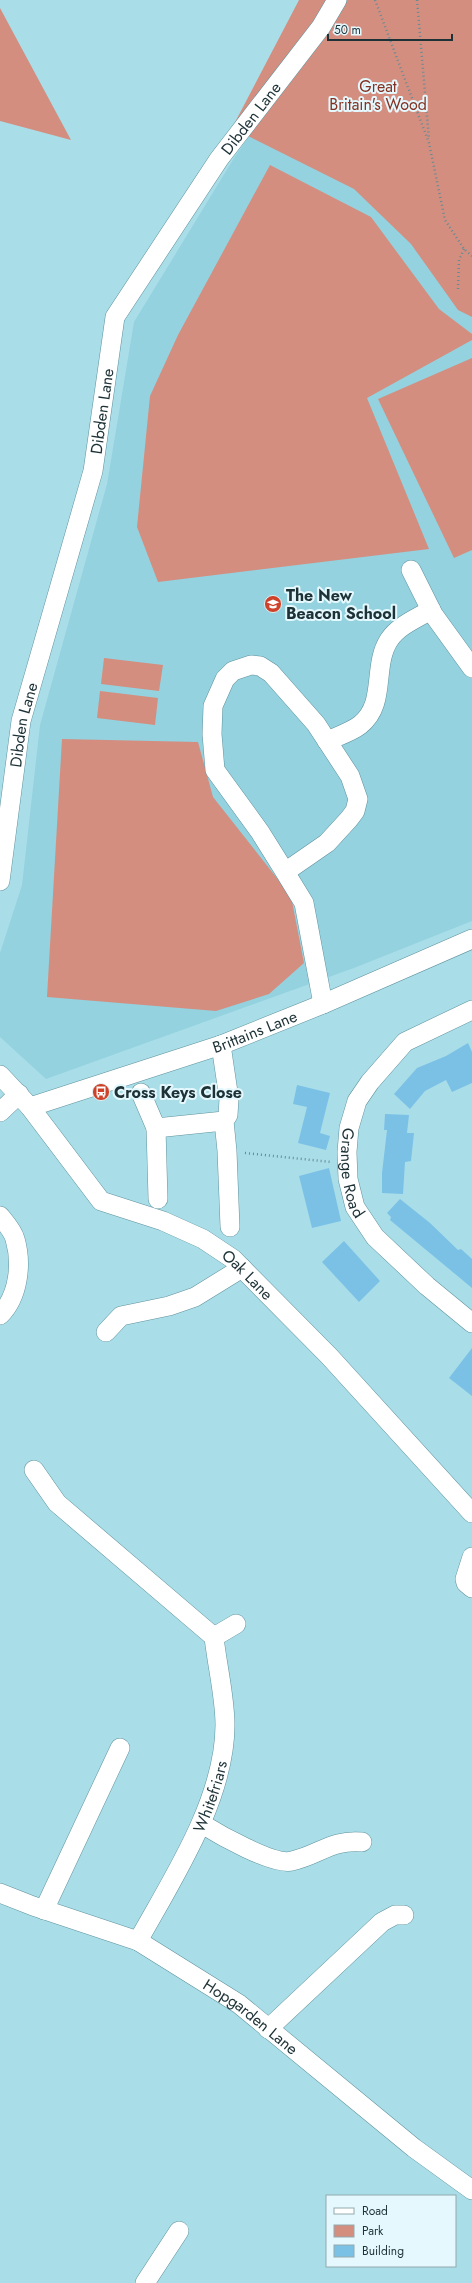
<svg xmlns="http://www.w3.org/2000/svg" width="472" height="2283" viewBox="0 0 472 2283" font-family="Jost,sans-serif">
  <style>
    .built { fill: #94d2df }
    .green { fill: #d38e80 }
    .building { fill: #7bc1e6 }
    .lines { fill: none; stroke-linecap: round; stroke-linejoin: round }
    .minor-casing { stroke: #5f929d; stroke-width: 20 }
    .path { stroke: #658b93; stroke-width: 2.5; stroke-dasharray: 1 3; stroke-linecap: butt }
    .minor { stroke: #fff; stroke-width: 19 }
    .labels { text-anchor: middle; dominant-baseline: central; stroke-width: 4; stroke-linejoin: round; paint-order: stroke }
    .park-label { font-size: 16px; fill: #843122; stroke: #e4f8fd }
    .street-label { font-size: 16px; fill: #1d3237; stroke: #e4f8fd }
    .poi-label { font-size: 16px; font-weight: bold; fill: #1d3237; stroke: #e4f8fd; text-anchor: start }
  </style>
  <rect width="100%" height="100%" fill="#a9dee9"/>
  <path class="built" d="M262 118 472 272V921L354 968 46 1079 0 1037V953L22 885 40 725 107 484 134 322 234 158Z"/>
  <path class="green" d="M299 0H472V317L458 310 411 244 354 189 232 128Z
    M0 8 71 140 0 121Z
    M270 165 371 217 439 309 472 334V340L367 398 429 549 158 582 137 527 150 396 178 335Z
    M472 358V550L454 558 378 399Z
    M104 658 163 665 159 691 101 684Z
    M100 691 158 698 155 725 97 718Z
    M62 739 198 742 213 797 291 896 304 963 269 994 216 1011 47 997Z"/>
  <path class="building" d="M468 1043 472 1052V1083L452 1092 446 1080 425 1091 410 1109 394 1094 417 1068 446 1056Z
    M297 1085 330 1093 320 1133 330 1136 326 1150 298 1143 307 1107 293 1104Z
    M385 1114 409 1115 407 1133H414L411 1161 405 1162 403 1194 382 1193V1173L387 1130H384Z
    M329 1168 341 1221 312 1228 299 1176Z
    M400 1199 430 1223 458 1250 461 1249 472 1259V1288L390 1220 391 1217 387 1213Z
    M344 1241 380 1281 359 1302 322 1262Z
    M472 1348V1396L449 1378Z"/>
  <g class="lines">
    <g class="minor-casing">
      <g id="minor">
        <path d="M411 570 433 614 472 668"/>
        <path d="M327 741C338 736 351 732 360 725 387 704 372 666 389 640 398 626 417 618 431 610"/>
        <path d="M285 872 327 843 349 819 355 811 358 799 350 776 316 724 271 673 260 666 251 665 233 671 225 679 213 706 212 734 215 770 260 832 285 872 304 903 323 1004"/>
        <path id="s1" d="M0 881 21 721 93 471 115 317 219 159 321 27 337 0"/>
        <path id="s2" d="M472 1010 405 1042 370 1082 357 1101 349 1128 347 1152 348 1179 355 1207 375 1237 427 1286 472 1323"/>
        <path d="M221 1045 229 1099 228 1115 224 1121 227 1151 230 1227"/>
        <path id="s3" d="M0 1075 30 1107 101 1201 163 1221 203 1239 233 1259 329 1356 472 1513"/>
        <path d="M141 1093 156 1128 224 1121"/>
        <path id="s4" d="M30 1107 221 1045 323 1004 472 939"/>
        <path d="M0 1112 19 1094"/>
        <path d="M156 1128 158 1199"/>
        <path d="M0 1216C5 1222 13 1231 15 1239 22 1263 19 1296 0 1315"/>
        <path d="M106 1332 121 1316 169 1306 195 1297 242 1268"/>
        <path d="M34 1470 57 1503 214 1637"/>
        <path d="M472 1557 465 1579 466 1583 472 1588"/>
        <path d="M202 1824C218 1834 274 1866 292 1861 319 1855 332 1839 362 1842"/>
        <path id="s5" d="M0 1893 33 1906 138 1941 239 2004 414 2148 472 2190"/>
        <path d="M44 1910 120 1748"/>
        <path id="s6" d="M138 1941C173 1878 225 1799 225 1725 225 1697 217 1665 214 1637L236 1624"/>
        <path d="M268 2029 382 1922 395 1915H404"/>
        <path d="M145 2283 179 2231"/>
      </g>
    </g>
    <path class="path" d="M375 0 429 143 445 220 464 249 472 256
      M417 0 429 139
      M458 289 459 260 464 249
      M245 1153 331 1162"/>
    <use href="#minor" class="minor"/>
  </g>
  <defs>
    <g id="school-disc" transform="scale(0.9)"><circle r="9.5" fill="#ce422a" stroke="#e4f8fd"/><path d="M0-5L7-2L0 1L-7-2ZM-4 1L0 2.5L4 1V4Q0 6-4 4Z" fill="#fff"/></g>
    <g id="bus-disc" transform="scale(0.9)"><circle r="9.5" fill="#ce422a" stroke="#e4f8fd"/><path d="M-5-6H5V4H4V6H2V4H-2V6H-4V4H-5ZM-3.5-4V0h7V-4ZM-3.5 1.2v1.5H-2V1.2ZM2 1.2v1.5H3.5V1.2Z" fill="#fff"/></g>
  </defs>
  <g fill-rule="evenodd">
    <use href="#school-disc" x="273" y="604"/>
    <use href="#bus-disc" x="101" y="1092"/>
  </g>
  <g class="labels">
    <g class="park-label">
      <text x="378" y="86">Great<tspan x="378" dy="18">Britain's Wood</tspan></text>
    </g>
    <g class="street-label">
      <text stroke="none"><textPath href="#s1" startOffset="818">Dibden Lane</textPath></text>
      <text stroke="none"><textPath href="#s1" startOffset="482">Dibden Lane</textPath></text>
      <text stroke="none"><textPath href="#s1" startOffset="158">Dibden Lane</textPath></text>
      <text stroke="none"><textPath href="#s4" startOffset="237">Brittains Lane</textPath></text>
      <text stroke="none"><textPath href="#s2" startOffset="224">Grange Road</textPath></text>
      <text stroke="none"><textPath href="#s3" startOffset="328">Oak Lane</textPath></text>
      <text stroke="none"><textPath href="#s6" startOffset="162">Whitefriars</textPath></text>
      <text stroke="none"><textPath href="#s5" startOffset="282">Hopgarden Lane</textPath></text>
    </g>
    <g class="poi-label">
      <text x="286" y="595">The New<tspan x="286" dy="18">Beacon School</tspan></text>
      <text x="114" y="1092">Cross Keys Close</text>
    </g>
  </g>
  <rect x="326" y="2195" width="130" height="72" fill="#e4f8fd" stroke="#94a9ae"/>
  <rect x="334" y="2208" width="20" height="6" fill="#ffffff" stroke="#94a9ae"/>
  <text x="362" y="2215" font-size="12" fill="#1d3237">Road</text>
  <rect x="334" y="2225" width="20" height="12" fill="#d38e80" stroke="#94a9ae"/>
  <text x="362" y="2235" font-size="12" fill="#1d3237">Park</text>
  <rect x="334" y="2245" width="20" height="12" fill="#7bc1e6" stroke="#94a9ae"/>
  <text x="362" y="2255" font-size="12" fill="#1d3237">Building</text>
  <path d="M328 34v6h124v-6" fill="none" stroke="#1d3237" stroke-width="2"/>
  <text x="334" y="34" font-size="12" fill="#1d3237" stroke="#e4f8fd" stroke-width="3" paint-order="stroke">50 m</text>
</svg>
